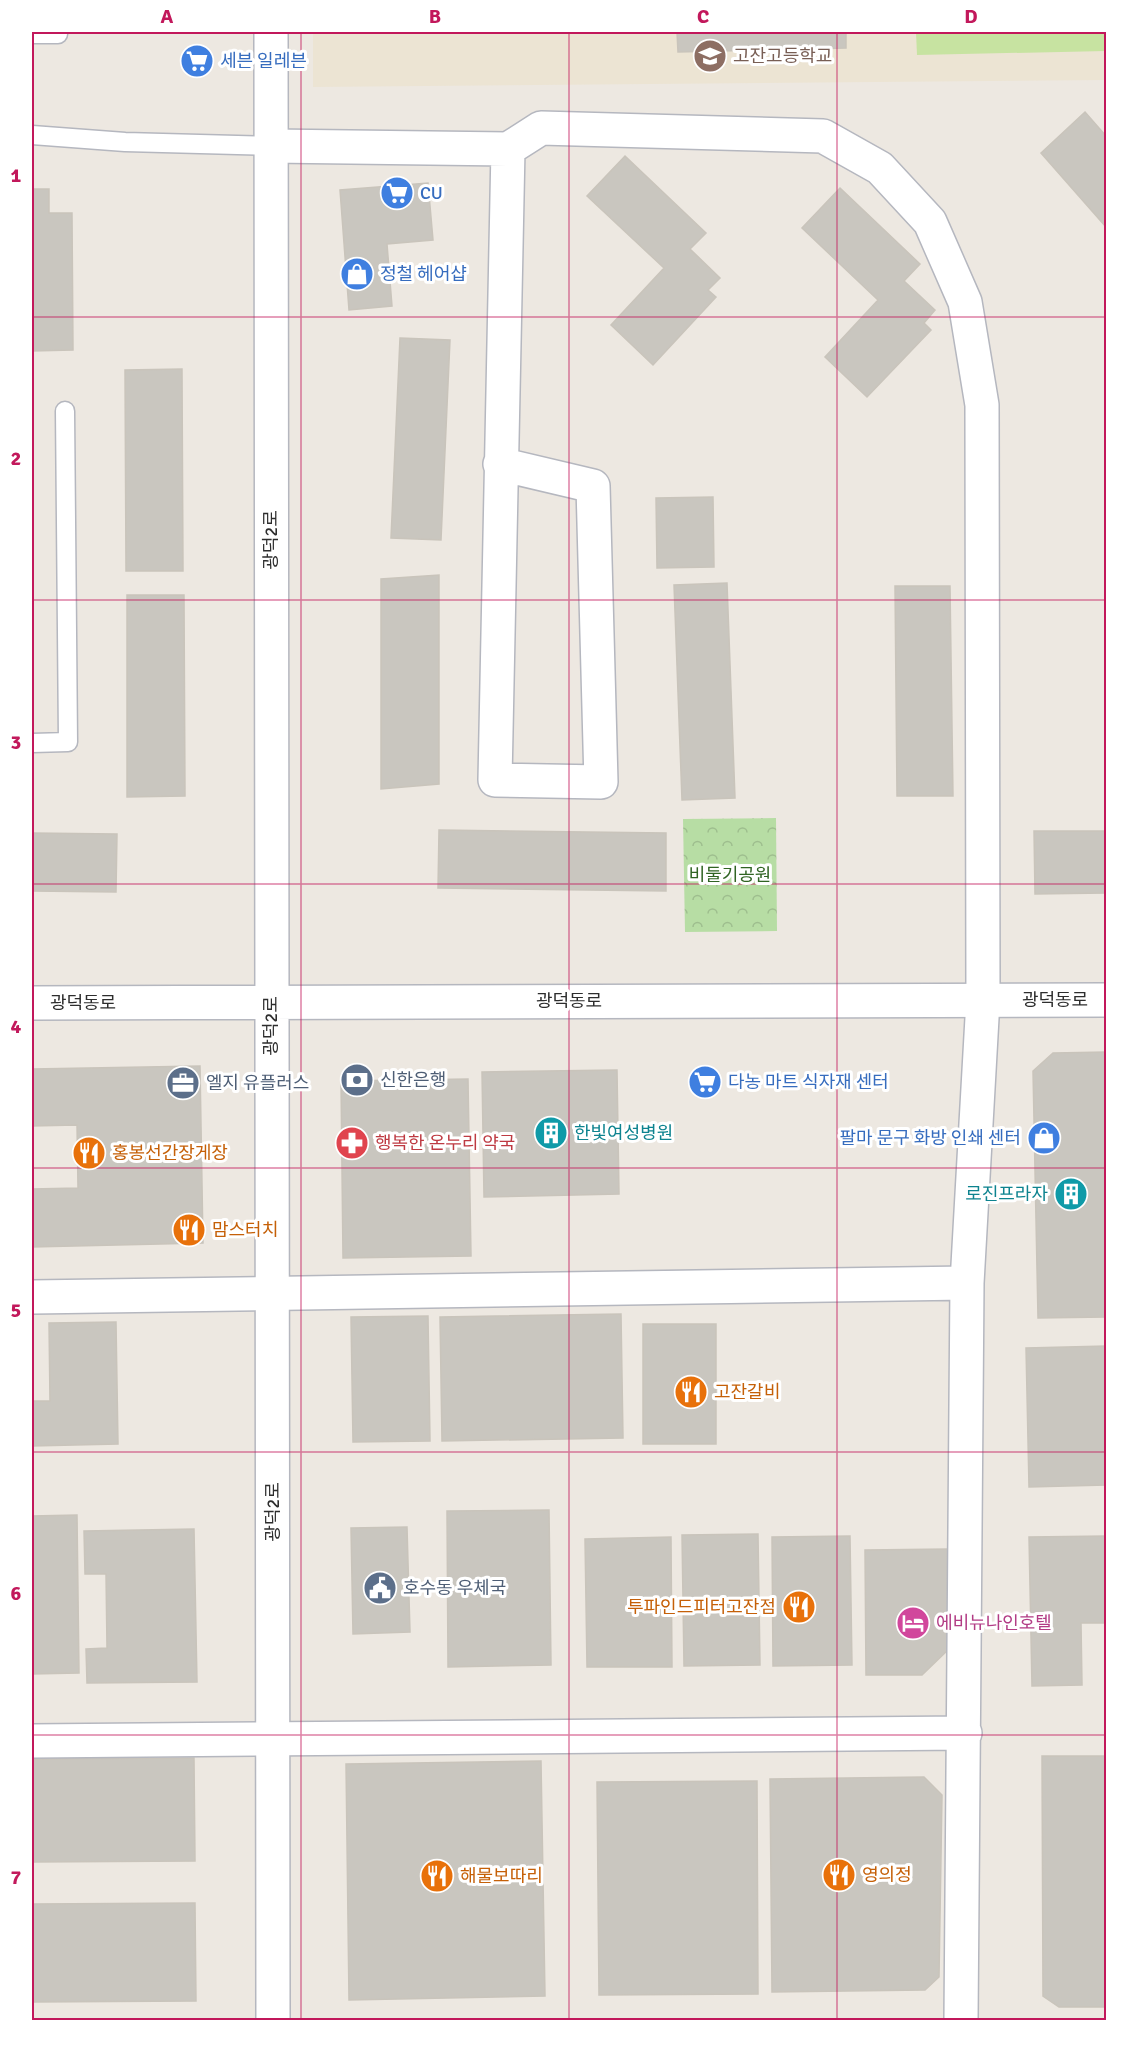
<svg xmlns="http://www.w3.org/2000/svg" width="1138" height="2052" viewBox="0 0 1138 2052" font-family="Signika,'Noto Sans KR',sans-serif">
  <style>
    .education { fill: #ece4d3 }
    .forest { fill: url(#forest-crowns) }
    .pitch { fill: #c7e3a1 }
    .building { fill: #c9c6bf; stroke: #c9c4bb; stroke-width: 1.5 }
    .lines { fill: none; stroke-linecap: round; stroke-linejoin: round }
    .lane-casing { stroke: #b5b7bf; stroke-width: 21 }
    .street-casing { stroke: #b5b7bf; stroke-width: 36 }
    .secondary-casing { stroke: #b5b7bf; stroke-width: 36 }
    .lane { stroke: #fff; stroke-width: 18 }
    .street { stroke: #fff; stroke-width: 33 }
    .secondary { stroke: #fff; stroke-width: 33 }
    .grid { fill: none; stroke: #c2185b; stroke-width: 1.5; stroke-opacity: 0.55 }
    .labels { text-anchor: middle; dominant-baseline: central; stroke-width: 6; stroke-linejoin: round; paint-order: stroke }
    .education-label { font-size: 18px; fill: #785e54; stroke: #fff; text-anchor: start }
    .shop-label { font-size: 18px; fill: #366cbe; stroke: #fff; text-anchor: start }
    .street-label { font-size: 18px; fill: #2d2d2d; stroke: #fff }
    .park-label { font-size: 18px; fill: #306423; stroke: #fff }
    .service-label { font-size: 18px; fill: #4e5e75; stroke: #fff; text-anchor: start }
    .culture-label { font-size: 18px; fill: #0d838f; stroke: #fff; text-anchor: start }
    .health-label { font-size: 18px; fill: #be3a42; stroke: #fff; text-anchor: start }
    .food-label { font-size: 18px; fill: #c56008; stroke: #fff; text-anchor: start }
    .hotel-label { font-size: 18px; fill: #b23c85; stroke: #fff; text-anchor: start }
    .neatline { fill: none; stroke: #c2185b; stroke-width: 2 }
    .grid-label { font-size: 20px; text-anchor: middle; font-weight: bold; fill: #c2185b }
  </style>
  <defs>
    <pattern id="forest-crowns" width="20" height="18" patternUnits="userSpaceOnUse" patternTransform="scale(1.5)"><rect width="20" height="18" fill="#b7dda4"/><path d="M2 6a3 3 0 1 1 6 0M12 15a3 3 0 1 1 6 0" fill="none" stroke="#9ebe8e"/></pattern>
  </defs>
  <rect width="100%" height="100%" fill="#ede8e1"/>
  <path class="education" d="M313 32H1106V80L313 87Z"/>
  <path class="forest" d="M776 818 777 931 685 932 683 819Z"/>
  <path class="pitch" d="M916 32H1106V51L917 55Z"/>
  <path class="building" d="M677 32H846V48L678 52Z
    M1085 112 1106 136V227L1041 153Z
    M625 156 706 233 690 249 720 278 708 290 716 297 653 365 611 325 664 268 587 196Z
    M428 183 433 240 387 244 392 306 349 310 340 190Z
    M840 188 920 264 904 281 935 310 924 323 931 330 867 397 825 357 878 300 802 228Z
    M32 189H49V213H72L73 350 32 351Z
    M400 338 450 340 441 540 391 538Z
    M182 369 183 571H126L125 370Z
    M713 497 714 567 657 568 656 498Z
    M439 575V784L381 789V579Z
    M727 583 735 798 682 800 674 585Z
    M895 586H950L953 796H897Z
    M127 595H184L185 796 127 797Z
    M439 830 666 833V891L438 888Z
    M1034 831H1106V893L1035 894Z
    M32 833 117 834 116 892 32 891Z
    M1106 1052V1317L1038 1318 1033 1071 1053 1053Z
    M200 1066 203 1243 32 1247V1189L78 1188 77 1125 32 1126V1069Z
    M617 1070 619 1194 484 1197 482 1072Z
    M468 1079 471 1256 343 1258 341 1081Z
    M621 1314 623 1438 442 1441 440 1317Z
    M428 1316 430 1441 353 1442 351 1317Z
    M116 1322 118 1444 32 1446V1401H50L49 1323Z
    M643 1324H716V1444H643Z
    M1106 1346V1485L1029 1487 1026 1348Z
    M549 1510 551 1665 448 1667 447 1511Z
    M77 1515 79 1673 32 1674V1516Z
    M407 1527 410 1632 353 1634 351 1528Z
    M194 1529 197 1682 87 1683 86 1649 107 1648 106 1574H85L84 1531Z
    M758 1534 760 1665 684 1666 682 1535Z
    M850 1536 852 1665 773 1666 772 1537Z
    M1106 1536V1623H1081L1082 1685 1032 1686 1029 1537Z
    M671 1537 672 1667H587L585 1539Z
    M948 1549 949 1649 922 1675H866L865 1550Z
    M1042 1756H1106V2007H1059L1043 1996Z
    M194 1758 195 1861 32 1862V1759Z
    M541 1761 545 1996 349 2000 346 1764Z
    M924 1777 942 1795 939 1977 925 1990 772 1992 770 1779Z
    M757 1781 758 1994 599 1995 597 1782Z
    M195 1903 196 2001 32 2002V1904Z"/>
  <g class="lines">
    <g class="lane-casing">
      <path id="lane" d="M32 34H58V32
        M32 135 125 142 271 146
        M32 743 68 742 65 411"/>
    </g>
    <g class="street-casing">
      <path id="street" d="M271 146 508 149 495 780 601 782 593 486 500 464
        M508 149 541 128 823 136 880 168 930 222 965 302 982 405 983 1000 967 1283 961 2020
        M32 1297 967 1283
        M32 1741 965 1733"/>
    </g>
    <g class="secondary-casing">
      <path id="secondary" d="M271 32 273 2020
        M32 1003 1106 1000"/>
    </g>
    <use href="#lane" class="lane"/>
    <use href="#street" class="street"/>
    <use href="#secondary" class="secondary"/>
  </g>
  <path class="grid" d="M301 32V2020M569 32V2020M837 32V2020M32 317H1106M32 600H1106M32 884H1106M32 1168H1106M32 1452H1106M32 1735H1106"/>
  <defs>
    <g id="school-disc" transform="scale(1.725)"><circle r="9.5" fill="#8d6e63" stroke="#fff"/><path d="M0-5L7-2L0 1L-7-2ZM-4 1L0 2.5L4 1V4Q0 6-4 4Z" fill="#fff"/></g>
    <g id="supermarket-disc" transform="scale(1.725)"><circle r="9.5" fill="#3f7fe0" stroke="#fff"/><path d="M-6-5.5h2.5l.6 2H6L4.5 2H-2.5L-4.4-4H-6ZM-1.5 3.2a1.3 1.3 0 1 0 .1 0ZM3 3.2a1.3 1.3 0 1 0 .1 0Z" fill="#fff"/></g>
    <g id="shop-disc" transform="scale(1.725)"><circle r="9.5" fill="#3f7fe0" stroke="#fff"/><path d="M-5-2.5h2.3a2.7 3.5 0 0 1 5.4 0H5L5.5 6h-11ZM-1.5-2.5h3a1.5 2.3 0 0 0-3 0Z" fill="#fff"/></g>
    <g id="bank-disc" transform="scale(1.725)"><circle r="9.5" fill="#5c6f8a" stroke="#fff"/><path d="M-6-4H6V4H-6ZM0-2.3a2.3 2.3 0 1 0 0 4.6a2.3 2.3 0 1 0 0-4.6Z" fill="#fff"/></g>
    <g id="office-disc" transform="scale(1.725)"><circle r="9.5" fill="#5c6f8a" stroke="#fff"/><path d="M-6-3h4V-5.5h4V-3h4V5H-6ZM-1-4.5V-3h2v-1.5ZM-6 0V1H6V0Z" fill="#fff"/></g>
    <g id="building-disc" transform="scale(1.725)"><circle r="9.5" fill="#0f9aa8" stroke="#fff"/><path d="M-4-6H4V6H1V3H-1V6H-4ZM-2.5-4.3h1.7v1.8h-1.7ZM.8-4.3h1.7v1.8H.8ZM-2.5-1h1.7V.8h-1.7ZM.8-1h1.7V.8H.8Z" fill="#fff"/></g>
    <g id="pharmacy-disc" transform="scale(1.725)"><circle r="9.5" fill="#e0444e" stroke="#fff"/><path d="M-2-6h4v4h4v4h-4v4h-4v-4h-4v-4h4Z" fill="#fff"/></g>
    <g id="restaurant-disc" transform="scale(1.725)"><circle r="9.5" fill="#e8710a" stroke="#fff"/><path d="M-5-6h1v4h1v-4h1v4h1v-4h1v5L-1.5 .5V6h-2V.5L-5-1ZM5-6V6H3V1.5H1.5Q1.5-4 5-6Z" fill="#fff"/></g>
    <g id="civic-disc" transform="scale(1.725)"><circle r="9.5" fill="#5c6f8a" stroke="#fff"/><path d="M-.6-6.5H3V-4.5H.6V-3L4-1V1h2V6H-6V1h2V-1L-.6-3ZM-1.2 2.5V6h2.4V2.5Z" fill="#fff"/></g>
    <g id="hotel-disc" transform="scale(1.725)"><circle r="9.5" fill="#d1479c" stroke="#fff"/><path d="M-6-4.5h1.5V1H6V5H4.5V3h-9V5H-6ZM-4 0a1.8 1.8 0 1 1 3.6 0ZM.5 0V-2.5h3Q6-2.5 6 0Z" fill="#fff"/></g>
  </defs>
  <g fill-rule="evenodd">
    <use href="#school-disc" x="710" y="56"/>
    <use href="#supermarket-disc" x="197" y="61"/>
    <use href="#supermarket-disc" x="397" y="193"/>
    <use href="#shop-disc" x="357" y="274"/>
    <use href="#bank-disc" x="357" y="1080"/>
    <use href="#supermarket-disc" x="705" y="1082"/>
    <use href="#office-disc" x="183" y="1083"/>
    <use href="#building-disc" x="551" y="1133"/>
    <use href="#shop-disc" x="1044" y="1138"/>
    <use href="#pharmacy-disc" x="352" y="1143"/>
    <use href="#restaurant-disc" x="89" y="1153"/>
    <use href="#building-disc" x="1071" y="1194"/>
    <use href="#restaurant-disc" x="189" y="1230"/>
    <use href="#restaurant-disc" x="691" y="1392"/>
    <use href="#civic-disc" x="380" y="1588"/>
    <use href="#restaurant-disc" x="799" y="1607"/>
    <use href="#hotel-disc" x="913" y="1623"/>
    <use href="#restaurant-disc" x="839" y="1875"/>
    <use href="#restaurant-disc" x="437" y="1876"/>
  </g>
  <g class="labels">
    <g class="education-label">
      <text x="733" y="56">고잔고등학교</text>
    </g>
    <g class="shop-label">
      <text x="220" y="61">세븐 일레븐</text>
      <text x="420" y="193">CU</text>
      <text x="380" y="274">정철 헤어샵</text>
      <text x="728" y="1082">다농 마트 식자재 센터</text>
      <text x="1021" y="1138" text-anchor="end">팔마 문구 화방 인쇄 센터</text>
    </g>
    <g class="street-label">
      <text transform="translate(271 540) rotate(-90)">광덕2로</text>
      <text x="1055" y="1000">광덕동로</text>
      <text x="569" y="1001">광덕동로</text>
      <text x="83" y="1003">광덕동로</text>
      <text transform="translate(271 1026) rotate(-90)">광덕2로</text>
      <text transform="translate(273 1512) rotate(-90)">광덕2로</text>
    </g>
    <g class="park-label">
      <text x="730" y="875">비둘기공원</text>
    </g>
    <g class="service-label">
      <text x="380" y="1080">신한은행</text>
      <text x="206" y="1083">엘지 유플러스</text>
      <text x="403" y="1588">호수동 우체국</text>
    </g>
    <g class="culture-label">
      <text x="574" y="1133">한빛여성병원</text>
      <text x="1048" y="1194" text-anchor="end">로진프라자</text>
    </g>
    <g class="health-label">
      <text x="375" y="1143">행복한 온누리 약국</text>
    </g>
    <g class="food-label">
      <text x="112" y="1153">홍봉선간장게장</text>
      <text x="212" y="1230">맘스터치</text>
      <text x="714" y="1392">고잔갈비</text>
      <text x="776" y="1607" text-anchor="end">투파인드피터고잔점</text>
      <text x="862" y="1875">영의정</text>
      <text x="460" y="1876">해물보따리</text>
    </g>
    <g class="hotel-label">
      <text x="936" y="1623">에비뉴나인호텔</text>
    </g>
  </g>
  <rect width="1138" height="2052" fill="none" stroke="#ffffff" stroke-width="66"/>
  <rect x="33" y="33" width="1072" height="1986" class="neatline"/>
  <g class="grid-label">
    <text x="167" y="23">A</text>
    <text x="435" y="23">B</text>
    <text x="703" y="23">C</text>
    <text x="971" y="23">D</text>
    <text x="16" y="182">1</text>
    <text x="16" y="465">2</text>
    <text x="16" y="749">3</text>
    <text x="16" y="1033">4</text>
    <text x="16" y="1317">5</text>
    <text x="16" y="1600">6</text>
    <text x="16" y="1884">7</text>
  </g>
</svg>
